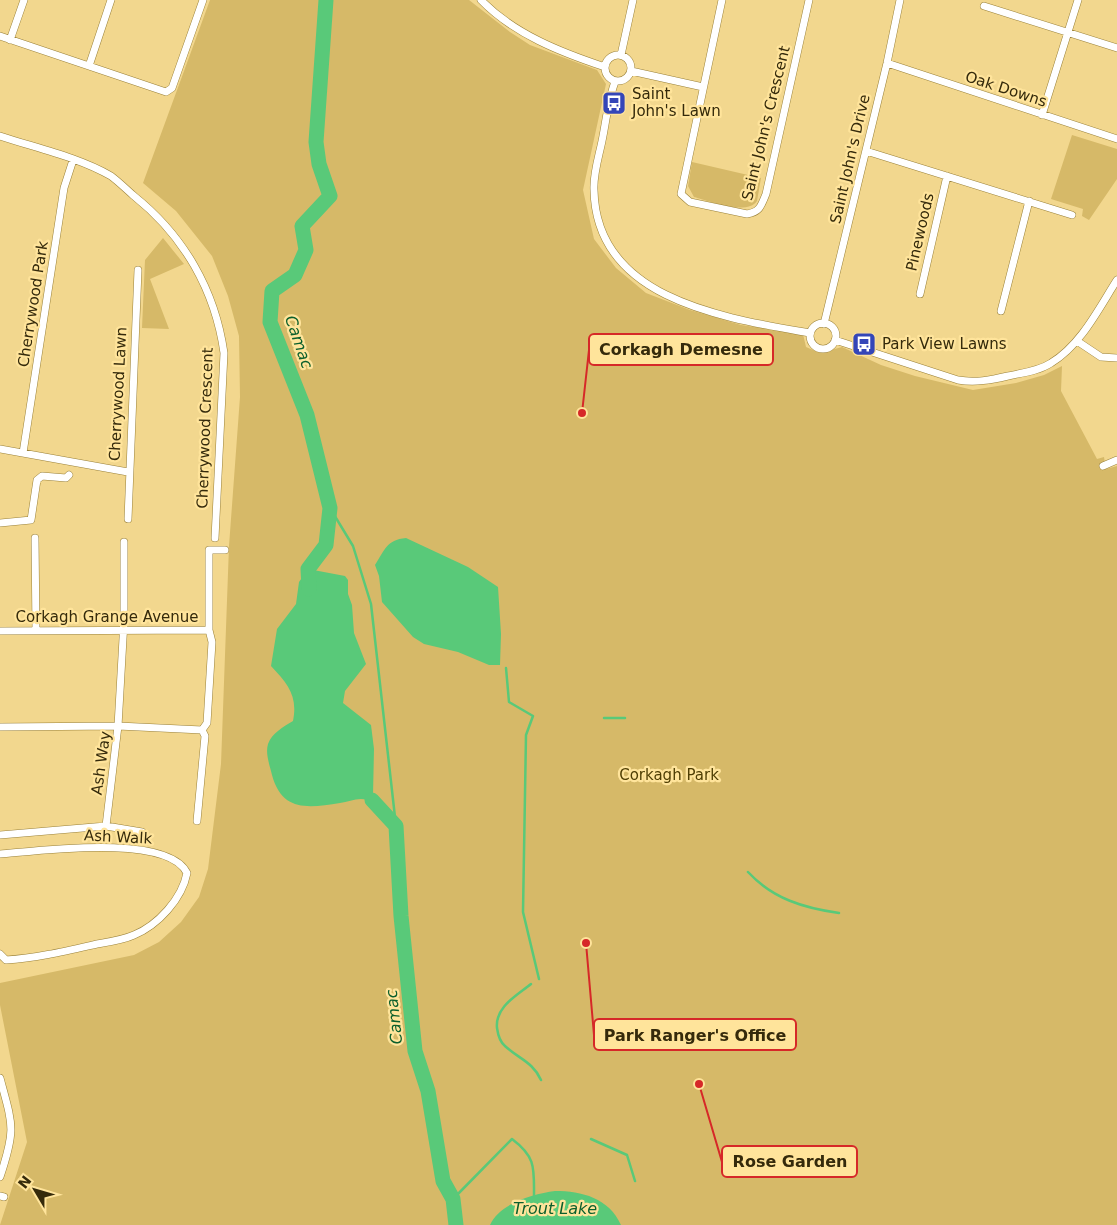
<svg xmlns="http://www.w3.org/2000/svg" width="1117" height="1225" viewBox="0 0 1117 1225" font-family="'DejaVu Sans',sans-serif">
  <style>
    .green { fill: #d6b968 }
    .water { fill: #59c979 }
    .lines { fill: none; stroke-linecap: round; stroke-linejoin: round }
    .stream { stroke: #59c979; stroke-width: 2.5 }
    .river { stroke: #59c979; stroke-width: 15 }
    .street-casing { stroke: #9a8138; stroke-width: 8 }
    .street { stroke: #fff; stroke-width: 7 }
    .labels { text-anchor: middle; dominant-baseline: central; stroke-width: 4.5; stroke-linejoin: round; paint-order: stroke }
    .street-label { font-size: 15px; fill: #352a0b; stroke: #ffe49b }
    .poi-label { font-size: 15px; fill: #352a0b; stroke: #ffe49b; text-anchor: start }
    .park-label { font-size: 15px; fill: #4f3e04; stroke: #ffe49b }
    .water-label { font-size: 16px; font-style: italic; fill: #0c5f2c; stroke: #ffe49b }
    .leader { fill: none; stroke: #d62828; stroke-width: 2 }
    .callout-dot { fill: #d62828; stroke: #ffe49b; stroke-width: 2 }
    .callout { fill: #ffe49b; stroke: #d62828; stroke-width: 2 }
    .callout-label { font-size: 16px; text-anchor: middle; font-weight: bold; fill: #352a0b }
  </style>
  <rect width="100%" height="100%" fill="#f2d78e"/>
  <path class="green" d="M210 0H469L510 32 530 45 597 70 606 84 583 190 594 239 616 268 646 293 690 310 741 325 803 334 806 347 820 353 842 347 881 365 915 376 973 390 1016 383 1044 375 1062 366 1061 391 1097 459 1104 457 1106 469 1117 466V1225H0L27 1142 0 1005V983L134 955 159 942 181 922 199 897 208 869 221 764 229 546 240 397 239 336 228 296 212 256 176 211 143 183Z
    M1072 135 1117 149V179L1089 220 1082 216 1083 209 1051 199Z
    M692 162 761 178 757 201C747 216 709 201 694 197L688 186Z
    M163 238 184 264 150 279 169 329 142 328 145 260Z"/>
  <path class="water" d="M406 538 468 567 498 587 501 634 500 665H489L458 652 424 644 413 637 382 602 379 576 375 565C385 550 386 540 406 538Z
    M308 569 345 576 348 580V594L352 605 354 633 366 664 345 691 343 703 371 725 374 749 373 796 386 813 383 816C378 810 375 803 367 800 358 797 349 802 340 803 308 808 282 812 272 775 270 766 265 754 268 744 272 733 283 727 293 721 298 696 288 684 271 666L277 629 296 604 299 582Z
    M555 1191C582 1191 609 1198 621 1225H490C500 1203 533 1194 555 1191Z"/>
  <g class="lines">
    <path class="stream" d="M330 508 353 546 371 604 396 826
      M506 668 509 702 533 716 526 735 523 912 539 979
      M604 718H625
      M748 872C773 899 804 908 839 913
      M531 984C516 996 495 1007 497 1028 498 1035 500 1042 505 1046 519 1059 533 1062 541 1080
      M591 1139 627 1155 635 1181
      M453 1199 512 1139C536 1157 534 1168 534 1196"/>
    <path class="river" d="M309 589 308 569 326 545 330 508 307 415 270 322 272 291 295 275 306 250 302 226 330 196 319 164 316 142 326 0
      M372 800 396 826 401 916 415 1051 428 1091 443 1181 453 1199 456 1225"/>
    <g class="street-casing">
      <path id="street" d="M481 0C514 34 560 52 605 67
        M722 0 681 194 690 202 747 214C760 212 761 206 766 194L809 0
        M984 6 1117 48
        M0 36 166 92 172 88 203 0
        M10 40 24 0
        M605 68a13 13 0 1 1 26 0a13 13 0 1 1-26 0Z
        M621 55 633 0
        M887 63 1117 139
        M89 66 111 0
        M631 71 703 87
        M615 82C608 100 606 122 602 141 599 156 593 174 594 190 596 300 725 318 810 333
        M1042 115 1078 0
        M0 136C36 148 78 157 111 176 119 182 126 189 134 196 184 236 215 290 224 353L215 538
        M866 151 1072 215
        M920 294 947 176
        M1001 311 1029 201
        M810 336a13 13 0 1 1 26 0a13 13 0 1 1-26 0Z
        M824 324 887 63 900 0
        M835 340 958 380C975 383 991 380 1008 376 1022 373 1039 371 1051 363 1081 345 1099 308 1117 280
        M1077 341 1101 357 1117 358
        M0 449 128 472
        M23 453 64 188 73 160
        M1103 466 1117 460
        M128 519 138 270
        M0 523 31 520 37 480 42 476 66 478 69 475
        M35 538 36 631
        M0 631 209 630V550H225
        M0 727 118 726 124 621V542
        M197 821 205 736 202 730 207 723 212 642 209 630
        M106 826 118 726 202 730
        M0 835 106 826 142 832
        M0 854C38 851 168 833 187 873 182 899 158 925 134 935 123 940 109 942 97 944 66 951 37 958 6 960L0 954
        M0 1078C13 1126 16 1129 0 1177
        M0 1196 4 1197"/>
    </g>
    <use href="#street" class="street"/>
  </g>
  <defs>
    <g id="bus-square" transform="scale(1.25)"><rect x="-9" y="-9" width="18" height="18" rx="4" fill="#3446b8" stroke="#ffe49b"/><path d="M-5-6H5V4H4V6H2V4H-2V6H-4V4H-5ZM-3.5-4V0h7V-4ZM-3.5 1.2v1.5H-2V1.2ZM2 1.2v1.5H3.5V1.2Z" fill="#fff"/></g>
  </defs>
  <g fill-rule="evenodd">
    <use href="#bus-square" x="614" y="103"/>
    <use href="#bus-square" x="864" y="344"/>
  </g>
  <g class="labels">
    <g class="street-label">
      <text transform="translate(1006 89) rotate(18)">Oak Downs</text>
      <text transform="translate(766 123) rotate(-76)">Saint John's Crescent</text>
      <text transform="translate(850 159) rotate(-77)">Saint John's Drive</text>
      <text transform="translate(920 232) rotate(-77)">Pinewoods</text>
      <text transform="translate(33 304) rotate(-81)">Cherrywood Park</text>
      <text transform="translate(118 394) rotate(-87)">Cherrywood Lawn</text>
      <text transform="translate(205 428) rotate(-88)">Cherrywood Crescent</text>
      <text x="107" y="617">Corkagh Grange Avenue</text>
      <text transform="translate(101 763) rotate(-82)">Ash Way</text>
      <text transform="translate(118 837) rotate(3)">Ash Walk</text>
    </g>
    <g class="poi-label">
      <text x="632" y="94">Saint<tspan x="632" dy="17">John's Lawn</tspan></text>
      <text x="882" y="344">Park View Lawns</text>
    </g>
    <g class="park-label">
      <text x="669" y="775">Corkagh Park</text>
    </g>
    <g class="water-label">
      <text transform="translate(299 342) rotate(71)">Camac</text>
      <text transform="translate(394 1017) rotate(-96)">Camac</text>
      <text x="555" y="1208">Trout Lake</text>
    </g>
  </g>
  <path class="leader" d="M582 413L589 350M586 943L594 1035M699 1084L722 1162"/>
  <g class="callout-dot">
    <circle cx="582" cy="413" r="5"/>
    <circle cx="586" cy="943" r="5"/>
    <circle cx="699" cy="1084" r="5"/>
  </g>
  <g class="callout">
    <rect x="589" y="334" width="184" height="31" rx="5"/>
    <rect x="594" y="1019" width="202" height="31" rx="5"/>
    <rect x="722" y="1146" width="135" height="31" rx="5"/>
  </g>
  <g class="callout-label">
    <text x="681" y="355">Corkagh Demesne</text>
    <text x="695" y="1041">Park Ranger's Office</text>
    <text x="790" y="1167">Rose Garden</text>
  </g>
  <g transform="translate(35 1190) rotate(308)" stroke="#ffe49b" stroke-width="4" paint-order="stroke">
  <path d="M0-4L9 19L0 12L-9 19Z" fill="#352a0b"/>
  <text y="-8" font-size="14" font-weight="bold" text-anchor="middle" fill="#352a0b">N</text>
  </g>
</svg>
